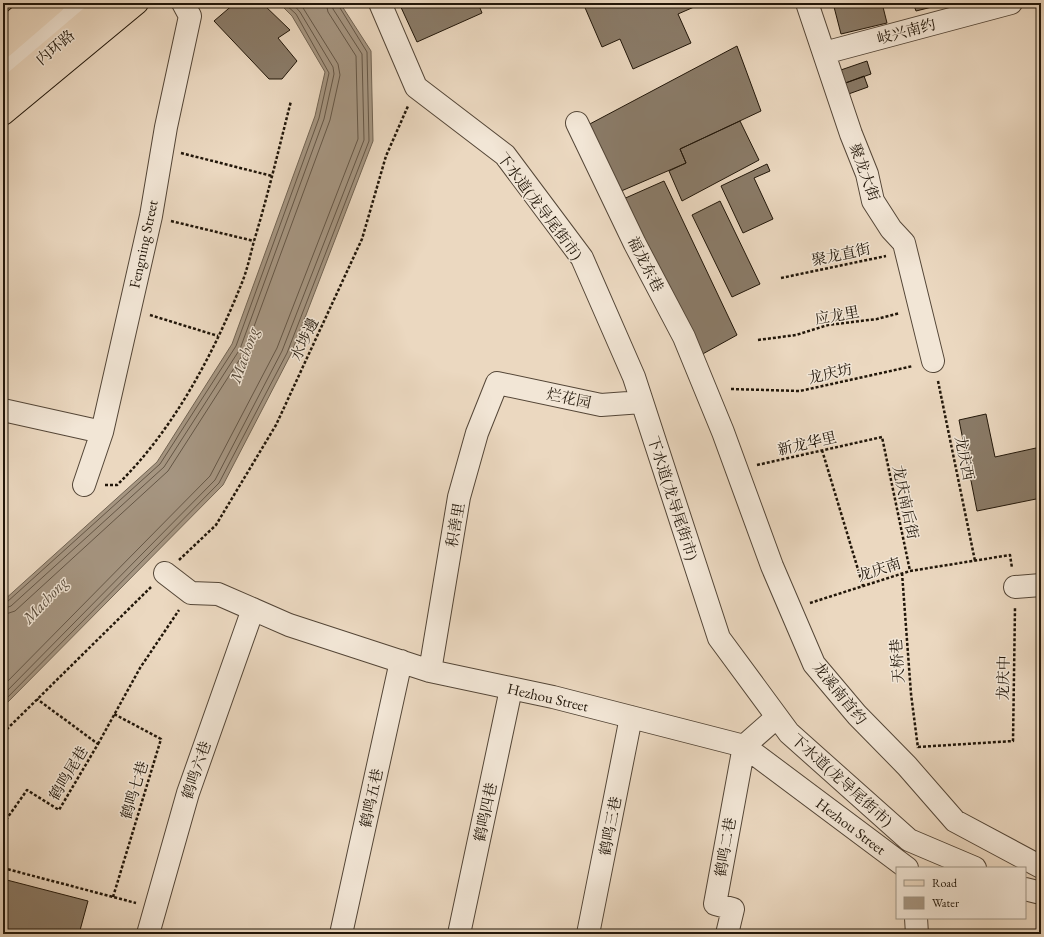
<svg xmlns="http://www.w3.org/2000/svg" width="1044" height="937" viewBox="0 0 1044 937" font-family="'EB Garamond','Noto Serif SC',serif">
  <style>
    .water { fill: #a69682; stroke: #716352 }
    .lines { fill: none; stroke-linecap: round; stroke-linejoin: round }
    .shore { stroke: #645646; stroke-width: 1 }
    .building { fill: #8a7b68; stroke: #211609 }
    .minor-casing { stroke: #544637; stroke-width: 24 }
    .major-casing { stroke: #211609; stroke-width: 24 }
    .highway-casing { stroke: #211609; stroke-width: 24 }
    .path { stroke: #211609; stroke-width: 2.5; stroke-dasharray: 3 2; stroke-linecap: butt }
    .minor { stroke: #f2e6d6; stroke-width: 22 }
    .major { stroke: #ebd8c0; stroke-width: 22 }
    .highway { stroke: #ebd8c0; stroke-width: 22 }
    .labels { text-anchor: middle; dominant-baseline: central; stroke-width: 3; stroke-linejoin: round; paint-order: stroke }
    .street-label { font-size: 15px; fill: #211609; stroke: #f2e6d6 }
    .water-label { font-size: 16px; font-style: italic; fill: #564939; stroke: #f2e6d6 }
  </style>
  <rect width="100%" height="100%" fill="#ebd8c0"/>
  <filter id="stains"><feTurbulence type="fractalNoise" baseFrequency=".005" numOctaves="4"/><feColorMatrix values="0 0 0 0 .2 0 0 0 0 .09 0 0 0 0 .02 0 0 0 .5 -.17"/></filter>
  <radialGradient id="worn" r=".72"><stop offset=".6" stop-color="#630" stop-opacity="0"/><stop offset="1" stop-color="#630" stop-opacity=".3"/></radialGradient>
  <path class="water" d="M279 3H340L371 51 373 141 291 354 223 485 3 707V601L157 462 232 344 315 116 325 72 292 16Z"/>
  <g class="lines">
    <path class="shore" d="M3 604 7 602 160 464 236 346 319 118 329 73 296 14 284 3
      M3 609 11 606 164 467 240 349 324 119 334 74 333 67 300 12 292 3
      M3 615 15 611 168 471 245 351 330 120 340 75 338 64 300 3
      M3 686 210 476 277 348 358 139 356 56 328 12 326 3
      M3 695 215 480 282 351 364 140 362 54 333 9 332 3
      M3 702 219 483 287 353 369 141 367 52 337 3"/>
  </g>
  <path class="building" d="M235 3H262L290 30 278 38 297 61 282 79H269L214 21Z
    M399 3H478L482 13 417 42Z
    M583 3H692L694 7 678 14 691 43 633 69 620 39 602 47Z
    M833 3H882L887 23 841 34Z
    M913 3H948L916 11Z
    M737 46 761 111 680 149 686 163 619 192 586 126Z
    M867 61 871 74 840 85 835 72Z
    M864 76 868 87 843 96 840 85Z
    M740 121 759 160 682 201 669 171 686 163 680 149Z
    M767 164 770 171 754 178 773 219 743 233 721 186Z
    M664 181 737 335 699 356 621 200Z
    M720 201 760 284 732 297 692 215Z
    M986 414 995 457 1036 448 1041 472V498L977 511 959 420Z
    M3 879 88 901 79 934 3 933Z"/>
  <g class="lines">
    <g class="minor-casing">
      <path id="minor" d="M380 3 416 87 505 155 582 258 634 377 719 638 789 733 909 840 975 868
        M807 3 851 134 867 174 873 201 891 229 904 243 933 361
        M824 53 1011 3
        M3 65 76 3
        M577 123 635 244 684 337 723 432 772 566 814 664 857 715 907 766 955 821 1041 867
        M3 410 102 432
        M84 485 102 432 151 216 166 127 190 16 183 3
        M165 573 191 593 218 594 289 625 430 671 553 697 744 746 907 868
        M1015 587 1041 585
        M430 671 459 497 477 433 497 383 601 405 642 402
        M744 746 777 717
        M1025 889 1041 893
        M916 918 917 934
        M148 934 188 793 253 609
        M341 934 401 661
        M459 934 511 689
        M588 934 631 717
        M727 934 733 909 715 904 744 746"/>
    </g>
    <g class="major-casing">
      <path id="major" d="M3 30 35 3
        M3 114 137 3"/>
    </g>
    <g class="highway-casing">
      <path id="highway" d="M3 47 54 3
        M3 91 107 3"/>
    </g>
    <path class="path" d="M181 153 272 176
      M171 221 254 241
      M781 278 886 256
      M150 315 218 336
      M758 340 796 335 828 325 877 319 900 313
      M938 381 975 561
      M731 389 800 391 913 366
      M822 450 863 586
      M757 465 882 437 910 571
      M105 485H117C172 432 213 355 241 285 247 271 250 256 254 241 268 195 279 148 291 101
      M179 560 216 525 276 425 362 239 386 156 408 106
      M902 573 911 694 918 748
      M810 603 910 571 1010 555 1012 568
      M3 733 151 587
      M98 744 140 668 179 610
      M918 747 1013 741 1015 607
      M3 824 27 790 59 810 98 744 37 699
      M3 868 136 903
      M113 897 161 739 114 714"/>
    <use href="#minor" class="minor"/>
    <use href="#major" class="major"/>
    <use href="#highway" class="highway"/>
  </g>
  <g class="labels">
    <g class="street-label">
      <text transform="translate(906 31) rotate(-15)">岐兴南约</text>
      <text transform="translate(55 47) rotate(-40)">内环路</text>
      <text transform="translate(865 172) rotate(70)">聚龙大街</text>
      <text transform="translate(540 206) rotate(53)">下水道(龙导尾街市)</text>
      <text transform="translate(143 244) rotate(-78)">Fengning Street</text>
      <text transform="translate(841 254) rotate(-12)">聚龙直街</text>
      <text transform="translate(646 264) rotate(63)">福龙东巷</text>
      <text transform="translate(837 315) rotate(-10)">应龙里</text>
      <text transform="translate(304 339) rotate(-65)">水埗邊</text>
      <text transform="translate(830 373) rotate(-13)">龙庆坊</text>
      <text transform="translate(569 398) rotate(12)">烂花园</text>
      <text transform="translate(807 443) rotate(-13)">新龙华里</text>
      <text transform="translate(965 458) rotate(79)">龙庆西</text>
      <text transform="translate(673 498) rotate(72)">下水道(龙导尾街市)</text>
      <text transform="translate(906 502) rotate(78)">龙庆南后街</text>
      <text transform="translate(455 525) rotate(-80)">积善里</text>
      <text transform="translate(879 569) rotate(-18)">龙庆南</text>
      <text transform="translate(897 661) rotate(-94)">天桥巷</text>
      <text transform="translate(1003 678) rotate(-89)">龙庆中</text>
      <text transform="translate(840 693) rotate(51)">龙溪南首约</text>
      <text transform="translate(548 697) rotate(13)">Hezhou Street</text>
      <text transform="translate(196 770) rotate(-71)">鹤鸣六巷</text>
      <text transform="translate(68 773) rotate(-59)">鹤鸣尾巷</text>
      <text transform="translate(842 780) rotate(42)">下水道(龙导尾街市)</text>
      <text transform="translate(134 790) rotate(-73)">鹤鸣七巷</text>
      <text transform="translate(371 798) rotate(-78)">鹤鸣五巷</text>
      <text transform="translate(485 812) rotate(-78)">鹤鸣四巷</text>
      <text transform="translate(610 826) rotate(-79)">鹤鸣三巷</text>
      <text transform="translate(851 826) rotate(37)">Hezhou Street</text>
      <text transform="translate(725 847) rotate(-80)">鹤鸣二巷</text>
    </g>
    <g class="water-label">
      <text transform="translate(244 355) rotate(-71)">Machong</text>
      <text transform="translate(45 600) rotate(-47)">Machong</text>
    </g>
  </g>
  <rect width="1044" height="937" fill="none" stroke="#ebd8c0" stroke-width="16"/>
  <rect x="4" y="4" width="1036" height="929" fill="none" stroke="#211609" stroke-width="2"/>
  <rect x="8" y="8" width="1028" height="921" fill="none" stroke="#211609"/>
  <rect x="896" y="867" width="130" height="52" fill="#f2e6d6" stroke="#9e9384"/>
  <rect x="904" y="880" width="20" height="6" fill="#ebd8c0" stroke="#9e9384"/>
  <text x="932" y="887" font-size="12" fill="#211609">Road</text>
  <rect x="904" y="897" width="20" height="12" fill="#a69682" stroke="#9e9384"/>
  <text x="932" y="907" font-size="12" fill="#211609">Water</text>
  <rect width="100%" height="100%" filter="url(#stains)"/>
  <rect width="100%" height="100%" fill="url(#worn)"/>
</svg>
